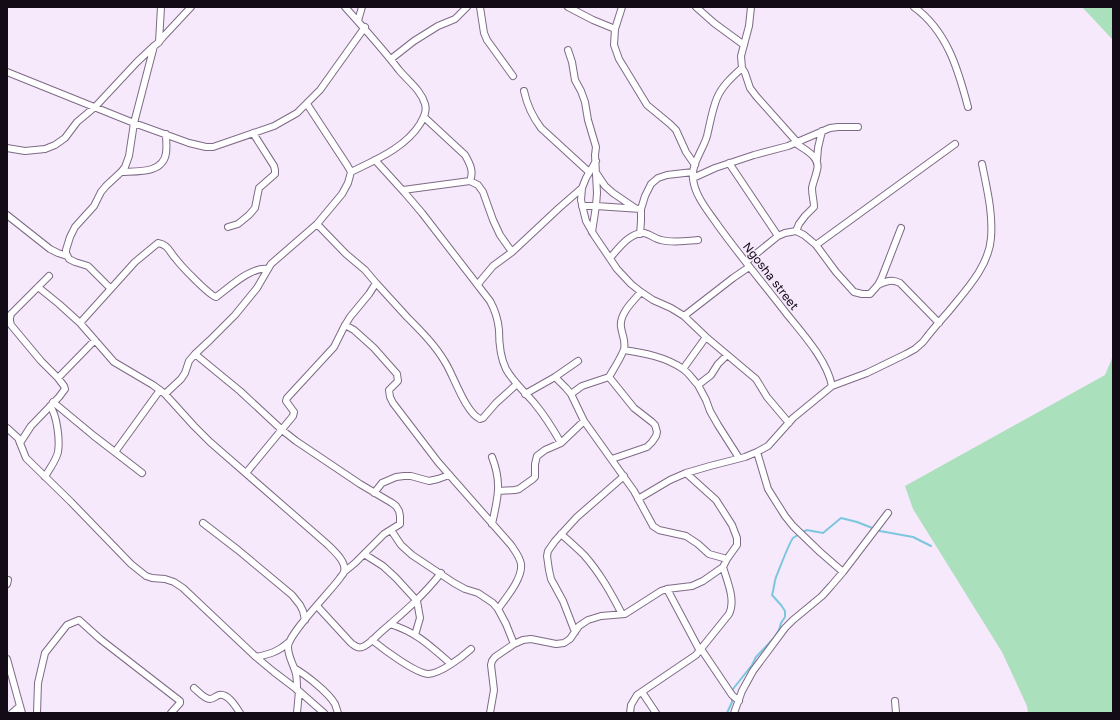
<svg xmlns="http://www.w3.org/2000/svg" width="1120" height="720" viewBox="0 0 1120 720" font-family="'Golos Text',sans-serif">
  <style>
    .green { fill: #aae0bc }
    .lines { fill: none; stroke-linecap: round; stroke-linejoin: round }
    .stream { stroke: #7dc6df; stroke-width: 2 }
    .street-casing { stroke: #7e6a86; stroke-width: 8 }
    .street { stroke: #fff; stroke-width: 6 }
    .labels { text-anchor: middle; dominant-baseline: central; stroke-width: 3; stroke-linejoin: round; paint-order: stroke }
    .street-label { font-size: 12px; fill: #130b16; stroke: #f6e9fc }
  </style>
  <rect width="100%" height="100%" fill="#f6e9fc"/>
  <path class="green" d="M1082 7H1113V40Z
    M1113 356V713H1028L1027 706 1002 652 913 509 905 486 1105 375Z"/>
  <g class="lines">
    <path class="stream" d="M733 693V689L752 665 756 657 774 638 779 630 781 623 785 617V611L781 605 772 595C774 589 774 583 776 577 779 570 789 543 793 538 797 535 802 532 807 530L823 533 841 518 857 522 880 531 913 537 931 546
      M727 713 732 702V697"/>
    <g class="street-casing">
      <path id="street" d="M345 7C364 28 382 48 399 70 408 81 421 90 425 104 427 111 424 117 420 124 405 148 375 160 351 172
        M480 7 484 33 487 40 513 76
        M568 7 593 20 615 29
        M622 7 615 29 614 45 619 59 647 105 670 124 676 130 686 152 695 165
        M696 7 714 23 744 45
        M751 7 749 26 741 56 742 68 745 73 750 88 756 96 797 142
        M914 7C947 31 958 69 968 107
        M358 21 362 7
        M159 42 161 7
        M568 50 572 62 575 80 581 91 585 102 588 120 596 147 595 155 597 193 596 206 592 232
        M391 59 414 41 438 26 455 19 467 7
        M742 68C732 77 722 86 717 98 712 110 710 124 707 136 703 150 691 164 693 179 695 196 708 211 717 224 739 255 763 283 786 313 802 333 827 360 832 386
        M7 72 134 123 189 143 206 147H213L274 126 297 113 320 90 365 27
        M524 91C527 105 532 116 541 128L589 172
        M424 117 465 155C470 164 474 171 470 181
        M795 143C804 149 821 157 817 170 816 176 813 182 812 188 812 195 814 201 814 207L805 216 799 224 796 231
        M7 148 25 151 45 149 55 145 65 138 77 122 95 107 137 62 154 46 158 43 163 37 191 7
        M375 160 405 193 422 213 490 301C495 310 498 319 499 330 499 343 500 357 506 369 513 382 526 393 535 404 545 416 553 429 561 443
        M817 160 818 148 822 131
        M596 161 586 178 582 188 581 200 583 209 586 221 594 235 617 269 631 284 641 292 653 300 671 308 684 316 706 337 756 379 767 397 789 423
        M729 163 778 236
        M121 172C137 171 163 174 166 153 167 147 166 140 166 134
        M597 174 605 186 613 193 635 208
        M693 178 715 168 754 155 788 146 830 128 838 127H858
        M403 190 470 181 478 185 483 192 493 220 500 235 512 252
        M582 206H596L641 209
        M7 215 50 249 58 253 67 256
        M228 227 238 224 249 215 255 208 259 188 275 174V170L274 166 253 133
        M640 234 641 221V209L645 196 651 184 658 178 667 175 693 172
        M816 245 955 144
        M610 258C618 249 630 232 644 233 650 234 655 239 661 240 672 243 687 241 698 240
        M746 262 778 236 785 233 796 231 804 235 816 245 836 272 854 292 862 294H870L878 285 882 277 901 228
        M376 283C386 294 397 306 407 317 421 331 435 345 445 362 454 376 465 412 480 419L483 418 496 403 517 384
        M478 284 493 266 512 252 559 208 582 188
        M878 285C886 281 892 279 900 283L939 323
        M38 287 59 304 80 323 114 362 153 385 165 394 194 426 210 442 327 544C334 551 347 562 344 572 343 575 341 576 340 578 330 592 288 634 288 647 288 657 294 665 296 674 297 679 297 684 297 690
        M111 288 108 286 88 266 75 262 69 259 66 253V250L70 237 75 227 94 206 101 192 106 186 121 172 125 167 129 156 134 123 154 46
        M684 316 733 278 749 267
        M80 323 135 262 158 243C169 245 169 252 176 259 181 266 209 295 216 297 230 287 250 267 267 269
        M345 325 354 330 374 348 397 374 398 381 389 390 390 397 393 403 438 462 511 545C515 551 520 557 521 564 523 578 506 598 498 609
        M624 350C644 353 666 357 683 369 689 373 693 380 698 385
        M195 354 240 391 282 430 296 441 360 484 392 503 396 506 399 511 400 516V524L384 534 355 563 344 572
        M727 355 718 364 711 375 698 385 706 400 710 411 718 425 739 458
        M683 369 706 337
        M555 377 566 388 571 394 584 421 634 491 653 526 659 530 686 536 698 544 709 554 727 559
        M609 377 634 408 652 422 655 425 657 432 656 436 652 442 647 447 612 459
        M58 378 95 340
        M165 394 181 379 185 373 189 361 195 354 210 340 235 315 257 288 271 264 317 224 342 194 348 183 351 172 347 165 307 104
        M525 394 555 377 578 361
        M571 394 582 386 609 377C613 370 622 356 624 349 626 341 622 335 621 327 619 314 633 301 641 292
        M53 402 94 436 142 473
        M7 428 18 438 26 458 71 502 131 564 146 576 152 578 165 579 174 582 183 588 256 657 274 672 299 691 324 713
        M20 443 31 426 59 397 65 389 64 386 58 378 41 361 11 325 10 321V318L11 314 49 276
        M115 452 160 390
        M757 452 768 489 785 516 793 526 820 552 843 572
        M492 457C502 483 498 497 492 524
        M246 473 293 416 294 412 286 401 287 398 334 347 344 327 350 317 369 294 376 283 365 270 346 254 317 224
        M45 477C49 469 56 461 58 452 60 440 57 415 50 406
        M498 491 515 490 519 489 533 479 535 477V464L537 456 545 450 561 443 584 421
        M374 493 382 483 396 477 404 476H411L429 481 438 479 449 475
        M638 499 670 480 686 473 710 466 745 457 757 452 768 446 793 418 832 386 867 373 906 354 915 349 923 342C931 331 940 321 949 311 966 290 989 266 991 238 993 213 987 189 982 164
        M203 523 238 550 292 595 300 605 303 611 305 620
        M391 530 401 545 412 555 454 583 465 589 478 593 493 603 498 609 506 624 514 644
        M561 534C569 541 577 548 584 555 600 573 611 593 622 614
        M364 554 383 566 396 578 417 601 420 618 415 635
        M7 584 8 580
        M667 589 700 651
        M317 606 351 643C354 645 357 649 362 647 369 645 375 637 381 632 403 613 423 596 441 573
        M390 624C418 633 430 646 451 664
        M575 632 563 601 551 579 549 570 547 556 548 551 555 541 577 517 624 476
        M372 640C383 649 415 673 428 674 440 674 462 657 471 649
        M701 649 732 695 739 701
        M256 657C270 654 278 652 289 642
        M7 659 20 706 22 713
        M294 668C306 675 328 692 335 704 336 707 337 710 338 713
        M194 688C198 691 204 699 210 699 213 699 216 696 219 695 228 693 236 707 240 713
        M642 692 656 713
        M895 701 896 713
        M12 713 20 706
        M37 713 38 683 45 653 67 625 79 620 100 639 180 701V703L171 713
        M297 713 299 691
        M490 713 494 690 491 665 492 661 495 657 514 644 523 640 531 639 556 644 564 643 570 639 579 626 588 620 601 616 625 614 661 591 667 589 692 586 703 581 723 567 727 559 737 545V538L732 525 716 500 686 473
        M630 713 631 705 637 695 696 655 729 614C736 600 727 581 723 567
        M734 713 742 691 753 671 785 628 793 620 822 596 831 586 843 572 888 513"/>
    </g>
    <use href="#street" class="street"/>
  </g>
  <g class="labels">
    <g class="street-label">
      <text transform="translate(771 276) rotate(52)">Ngosha street</text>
    </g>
  </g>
  <rect width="1120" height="720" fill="none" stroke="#130b16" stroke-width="16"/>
</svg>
